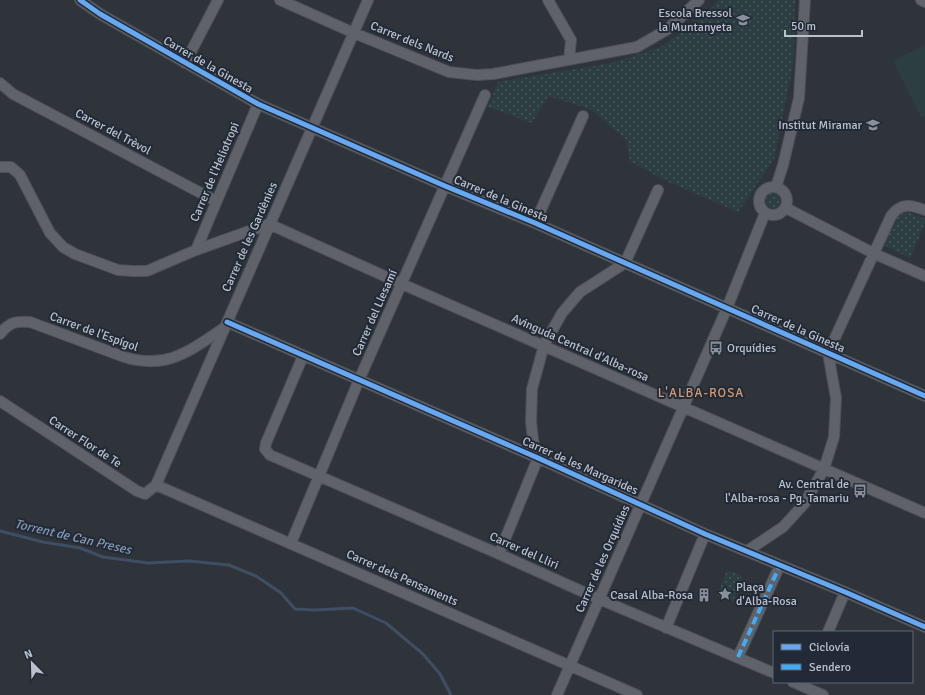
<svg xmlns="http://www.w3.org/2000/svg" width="925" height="695" viewBox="0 0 925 695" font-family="Signika,sans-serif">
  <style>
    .green { fill: url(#green-dots) }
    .pitch { fill: #2c3e41 }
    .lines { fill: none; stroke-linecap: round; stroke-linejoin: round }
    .stream { stroke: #3e4e65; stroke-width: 3 }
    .street-casing { stroke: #4d5056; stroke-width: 12 }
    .street { stroke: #5f6269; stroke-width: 10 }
    .quiet { stroke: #42abf6; stroke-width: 4; stroke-dasharray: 8 4; stroke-linecap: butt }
    .cycleway-casing { stroke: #222a37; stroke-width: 8 }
    .cycleway { stroke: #66a8f1; stroke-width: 5 }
    .labels { text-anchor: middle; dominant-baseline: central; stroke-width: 4; stroke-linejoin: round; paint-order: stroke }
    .poi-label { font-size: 12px; fill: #bac1cb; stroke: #222a37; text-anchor: end }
    .street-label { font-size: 12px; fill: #bac1cb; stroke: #222a37 }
    .neighbourhood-label { font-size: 13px; letter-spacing: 1px; fill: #d09970; stroke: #222a37 }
    .water-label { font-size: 13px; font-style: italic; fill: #8497b0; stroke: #222a37 }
  </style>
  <defs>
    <pattern id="green-dots" width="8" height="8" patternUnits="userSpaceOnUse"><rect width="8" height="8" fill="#2c3e41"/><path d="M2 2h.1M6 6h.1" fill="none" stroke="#48585b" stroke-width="1.8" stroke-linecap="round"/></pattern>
  </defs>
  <rect width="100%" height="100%" fill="#2f343b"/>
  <path class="green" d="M718 0H795L793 65 774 159 738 212 662 179 630 161 626 140 592 110 548 96 532 123 488 107 498 82 612 63 663 46 714 5Z
    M764 200a10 10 0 1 1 20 0a10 10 0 1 1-20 0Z
    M907 212 925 219V224L910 258 882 244C888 231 891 216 907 212Z
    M727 570 743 576 733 602 717 596Z"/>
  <path class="pitch" d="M925 45V115L921 117 893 61Z"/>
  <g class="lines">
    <path class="stream" d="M0 531 43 542 80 548 103 557 148 563 189 561 229 565 256 576 281 593 295 609 314 610 353 608 386 623 423 654 440 674 451 695"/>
    <g class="street-casing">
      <path id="street" d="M80 0 100 14 258 104 445 186 535 223 925 396
        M280 0 354 33 449 72 477 75 493 74 637 47 668 29 699 0
        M548 0 571 40 569 60
        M921 0 925 2
        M185 63 218 0
        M0 83 13 94 216 201
        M0 167H11L20 175 50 233 63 247 75 254 118 270 132 271H147L196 250 269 224
        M759 201a14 14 0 1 1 28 0a14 14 0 1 1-28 0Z
        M776 187 783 165 799 98 805 0
        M786 208 875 254 925 276
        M535 223 583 116
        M269 224 402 284 925 513
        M196 250 258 104
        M227 322 538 458 705 534 845 592 925 627
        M0 334C10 322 15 321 30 322L124 357C168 370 189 351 224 328
        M303 356 266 443 265 449 270 455 499 554 599 599 774 673
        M0 401 137 491 145 494 156 485 368 0
        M156 485 637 695
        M291 543 359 380 485 95
        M747 551 783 527 804 504 824 469 834 437 836 398 828 353 891 216C901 202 911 205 925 210
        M499 554 538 458 533 440 531 422 532 389 544 345 562 313 580 292 625 263 658 190
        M666 628 705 534
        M828 632 845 592
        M738 657 780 565
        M793 682 823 695
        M557 695 727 308 765 213"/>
    </g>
    <use href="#street" class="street"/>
    <path class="quiet" d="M738 657 780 565"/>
    <g class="cycleway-casing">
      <path id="cycleway" d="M80 0 100 14 258 104 445 186 535 223 925 396
        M227 322 538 458 705 534 845 592 925 627"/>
    </g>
    <use href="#cycleway" class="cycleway"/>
  </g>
  <defs>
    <g id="school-bare" transform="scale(1.08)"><path d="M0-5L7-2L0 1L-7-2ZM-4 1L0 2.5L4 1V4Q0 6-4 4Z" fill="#899099" stroke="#222a37" stroke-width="2.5" paint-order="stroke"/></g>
    <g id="bus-bare" transform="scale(1.08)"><path d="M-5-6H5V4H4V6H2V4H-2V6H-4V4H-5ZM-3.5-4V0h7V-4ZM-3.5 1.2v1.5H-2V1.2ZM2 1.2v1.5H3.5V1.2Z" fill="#899099" stroke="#222a37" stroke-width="2.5" paint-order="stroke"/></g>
    <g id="sight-bare" transform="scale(1.08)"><path d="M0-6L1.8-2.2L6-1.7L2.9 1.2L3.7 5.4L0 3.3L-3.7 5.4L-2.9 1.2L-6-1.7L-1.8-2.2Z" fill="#899099" stroke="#222a37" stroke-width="2.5" paint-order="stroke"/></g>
    <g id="building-bare" transform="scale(1.08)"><path d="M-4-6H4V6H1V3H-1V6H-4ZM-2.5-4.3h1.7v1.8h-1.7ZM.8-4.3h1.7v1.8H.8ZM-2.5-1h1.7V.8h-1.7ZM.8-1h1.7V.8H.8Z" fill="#899099" stroke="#222a37" stroke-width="2.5" paint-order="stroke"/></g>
  </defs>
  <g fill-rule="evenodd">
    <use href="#school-bare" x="743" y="20"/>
    <use href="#school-bare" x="873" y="125"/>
    <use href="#bus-bare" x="716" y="348"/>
    <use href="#bus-bare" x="860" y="491"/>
    <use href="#sight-bare" x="725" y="594"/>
    <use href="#building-bare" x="704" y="595"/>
  </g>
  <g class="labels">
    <g class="poi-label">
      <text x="732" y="13">Escola Bressol<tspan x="732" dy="14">la Muntanyeta</tspan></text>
      <text x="862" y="125">Institut Miramar</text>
      <text x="727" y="348" text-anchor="start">Orquídies</text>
      <text x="849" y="484">Av. Central de<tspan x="849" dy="14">l'Alba-rosa - Pg. Tamariu</tspan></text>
      <text x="736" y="587" text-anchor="start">Plaça<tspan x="736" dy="14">d'Alba-Rosa</tspan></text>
      <text x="693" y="595">Casal Alba-Rosa</text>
    </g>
    <g class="street-label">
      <text transform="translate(412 42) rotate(22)">Carrer dels Nards</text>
      <text transform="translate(208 65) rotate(30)">Carrer de la Ginesta</text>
      <text transform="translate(113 132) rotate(28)">Carrer del Trèvol</text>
      <text transform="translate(215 172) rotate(-67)">Carrer de l'Heliotropi</text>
      <text transform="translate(501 199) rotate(23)">Carrer de la Ginesta</text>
      <text transform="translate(250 237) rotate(-66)">Carrer de les Gardènies</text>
      <text transform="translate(375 313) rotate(-66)">Carrer del Llesamí</text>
      <text transform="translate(798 329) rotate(24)">Carrer de la Ginesta</text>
      <text transform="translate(94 332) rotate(20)">Carrer de l'Espígol</text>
      <text transform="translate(580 348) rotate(24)">Avinguda Central d'Alba-rosa</text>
      <text transform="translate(85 442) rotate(33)">Carrer Flor de Te</text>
      <text transform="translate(580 466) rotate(24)">Carrer de les Margarides</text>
      <text transform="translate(524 551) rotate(24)">Carrer del Lliri</text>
      <text transform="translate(603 559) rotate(-66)">Carrer de les Orquídies</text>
      <text transform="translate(402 578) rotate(24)">Carrer dels Pensaments</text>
    </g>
    <g class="neighbourhood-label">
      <text x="701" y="393">L'ALBA-ROSA</text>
    </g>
    <g class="water-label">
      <text transform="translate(73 537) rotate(13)">Torrent de Can Preses</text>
    </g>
  </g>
  <rect x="773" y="631" width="140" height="52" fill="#222a37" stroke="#5f6672"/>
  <rect x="781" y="644" width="20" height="6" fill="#66a8f1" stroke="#5f6672"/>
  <text x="809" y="651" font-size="12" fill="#bac1cb">Ciclovía</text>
  <rect x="781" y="664" width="20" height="6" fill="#42abf6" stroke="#5f6672"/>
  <text x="809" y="671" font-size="12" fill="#bac1cb">Sendero</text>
  <g transform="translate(32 663) rotate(337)" stroke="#222a37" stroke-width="3" paint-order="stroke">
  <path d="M0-3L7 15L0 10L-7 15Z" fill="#bac1cb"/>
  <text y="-6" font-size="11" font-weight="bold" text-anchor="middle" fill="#bac1cb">N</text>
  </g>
  <path d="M785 30v6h77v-6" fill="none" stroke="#bac1cb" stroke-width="2"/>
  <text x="791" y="30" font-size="12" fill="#bac1cb" stroke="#222a37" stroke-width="3" paint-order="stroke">50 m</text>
</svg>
